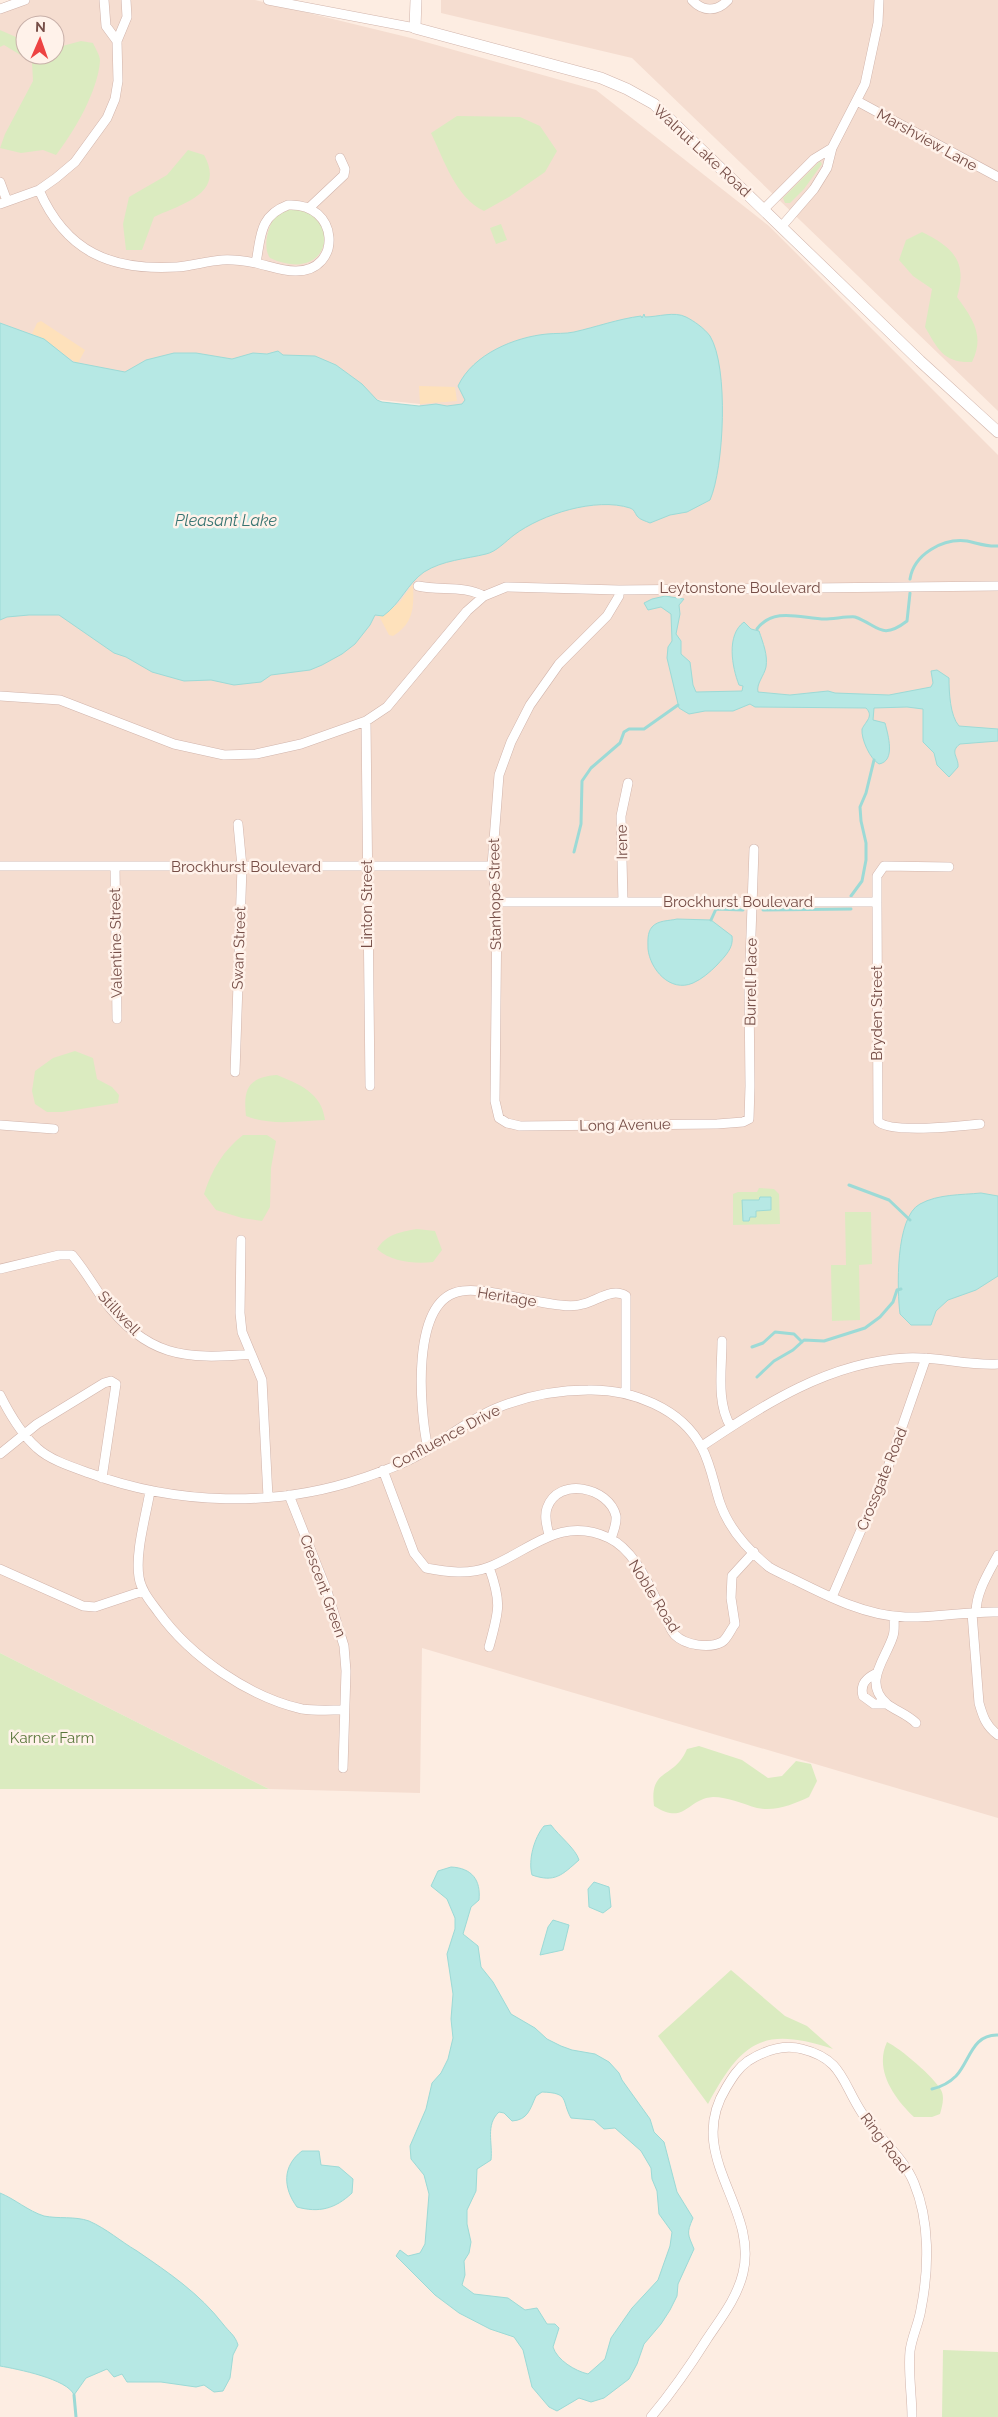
<svg xmlns="http://www.w3.org/2000/svg" width="998" height="2417" viewBox="0 0 998 2417" font-family="Raleway,sans-serif">
  <style>
    .residential { fill: #f5ddd0; fill-rule: evenodd }
    .green { fill: #dbebc0 }
    .sand { fill: #fee1bb }
    .water { fill: #b6e8e4; stroke: #9cdad6; fill-rule: evenodd }
    .lines { fill: none; stroke-linecap: round; stroke-linejoin: round }
    .stream { stroke: #9cdad6; stroke-width: 3 }
    .minor-casing { stroke: #d1b4ab; stroke-width: 10 }
    .tertiary-casing { stroke: #d1b4ab; stroke-width: 12 }
    .minor { stroke: #fff; stroke-width: 9 }
    .tertiary { stroke: #fff; stroke-width: 11 }
    .labels { text-anchor: middle; dominant-baseline: central; stroke-width: 5; stroke-linejoin: round; paint-order: stroke }
    .street-label { font-size: 15px; fill: #764e47; stroke: #fff2ea }
    .park-label { font-size: 15px; fill: #5a773c; stroke: #fff2ea }
    .water-label { font-size: 16px; font-style: italic; fill: #387572; stroke: #fff2ea }
  </style>
  <rect width="100%" height="100%" fill="#fdede2"/>
  <path class="residential" d="M25 0H255L415 39 596 90 769 226 998 455V1818L422 1648 420 1793 269 1789 0 1653V579L404 578 420 404 0 360V9ZM25 25H55V55H25Z
    M441 0H998V411L632 58 441 13Z"/>
  <path class="green" d="M0 30 25 41V55H55V48L81 41 93 43C95 48 100 55 100 61 98 91 74 132 56 155L43 150 21 153 0 148 5 134 33 81 32 62 4 45 0 47Z
    M457 116 520 117 540 126 557 151 545 172 509 197 484 211C456 198 444 160 431 133Z
    M188 150 204 155C226 194 181 204 154 217L142 250H126L123 224 129 197 167 175Z
    M820 161 822 164 804 189 790 203H785L783 198Z
    M293 208C343 213 332 286 270 258 263 249 267 230 273 220 277 214 286 211 293 208Z
    M501 224 507 240 496 244 490 228Z
    M922 232C953 247 968 262 957 297 973 319 985 336 972 362 943 363 938 349 925 327L932 289 913 276 899 260 906 240Z
    M75 1051 93 1058 97 1079 112 1087 119 1095 118 1103 62 1112H47L35 1104 32 1091 35 1071 53 1058Z
    M277 1075C299 1084 322 1093 325 1120 300 1121 269 1126 246 1116 243 1089 248 1077 277 1075Z
    M243 1135H267L276 1141 271 1168 270 1207 262 1221 242 1218 216 1210 204 1194C212 1169 223 1151 243 1135Z
    M759 1188 774 1189 779 1194 780 1224 733 1225V1194L738 1192H757Z
    M845 1212H871L872 1264 859 1265 860 1320 832 1321 831 1265H846Z
    M417 1229 435 1231 442 1250 433 1262C415 1264 391 1262 377 1249 387 1234 400 1232 417 1229Z
    M0 1653 269 1789H0Z
    M699 1746 742 1760 768 1778 782 1776 796 1761 811 1764 817 1781 809 1797C794 1804 775 1812 757 1808 743 1804 728 1797 713 1797 686 1799 686 1826 654 1806 649 1767 674 1780 687 1749Z
    M731 1970 785 2016 807 2026 833 2049C763 2026 742 2041 708 2104L658 2036Z
    M887 2042C900 2048 935 2078 941 2090 945 2097 942 2107 940 2114L932 2117H914C894 2098 874 2070 887 2042Z
    M943 2350 998 2352V2417H942Z"/>
  <path class="sand" d="M41 321 85 350 78 363C61 355 50 339 32 334L37 323Z
    M419 386 455 387 457 401 420 404Z
    M413 584C414 607 414 623 393 636L389 635 379 616H383L400 602Z"/>
  <path class="water" d="M644 314 645 317C658 317 674 311 686 317 694 321 704 328 710 336 729 367 724 468 710 500L687 512 670 515 650 523C646 521 640 520 637 516 635 513 634 509 630 508 596 497 542 514 514 535 506 541 496 552 486 554 466 559 443 560 424 572 407 584 401 603 383 616L375 615 370 625 355 644 342 654 322 665 310 670 271 675 261 682 234 685 211 680 184 681 152 672 126 657 114 653 59 615H29L7 617 0 620V323L44 339 73 362 125 372 146 360 174 353H196L232 359 253 353 267 354 278 351 283 355 315 356 336 365 362 384 377 400 382 402 419 406 436 404 447 406 462 404 465 400 458 386C473 354 515 337 547 334 556 333 565 334 574 332 596 327 618 319 641 316L642 318Z
    M665 596 684 599 679 605 680 614 676 634 681 641V654L690 662 693 685 696 692 742 691 743 686 739 685C732 667 726 635 744 622L751 629 759 631C763 643 768 655 766 667 764 676 756 684 758 692L790 695 828 691 835 693 889 695 931 687 933 683 931 671 937 670 949 678C949 692 950 716 959 726L998 729V741L960 744C949 752 959 757 958 767L949 777 937 765 934 753 923 742V709L907 707 874 708 873 720 885 723C888 735 896 761 879 764 870 759 861 739 862 729 866 721 874 716 866 708L755 707 750 704 733 711H705L689 714 679 708 667 658 668 647 672 641 671 614 661 607 648 610 644 603 652 599Z
    M677 919 711 920 732 936C734 948 725 956 717 965 710 972 702 979 693 983 670 993 650 969 648 949 648 941 647 933 652 927 658 920 669 921 677 919Z
    M981 1193 998 1196V1276L976 1290 948 1300 936 1311 931 1325H911L900 1314C897 1291 895 1217 920 1204 938 1194 961 1195 981 1193Z
    M760 1197H771V1210L756 1211V1217H750L749 1221H743L742 1200H759Z
    M551 1825C559 1836 576 1849 579 1860 562 1875 555 1883 532 1875 528 1860 534 1838 544 1826Z
    M451 1867C472 1868 481 1880 479 1900L471 1907 463 1934 478 1946 481 1967 493 1982 511 2014 535 2028 547 2039 561 2046 572 2050 595 2054 609 2062 619 2073 622 2080 650 2119 654 2132 664 2142 677 2192 693 2218C686 2234 688 2234 694 2249L678 2284 677 2296 670 2310 661 2324 644 2344 637 2364 629 2379 604 2398 591 2402 579 2398 557 2411 549 2407 532 2387 523 2350 514 2337 490 2329 459 2313 435 2295 396 2256 400 2250 408 2256 420 2253 425 2244 429 2194 424 2175 411 2159 410 2146 426 2109 432 2083 441 2073 448 2059 453 2038 451 2019 453 1994 447 1954 455 1929V1918L447 1899 431 1886 438 1871ZM542 2092C570 2093 561 2100 571 2118L594 2120 604 2129 615 2128 641 2151 651 2168 652 2179 657 2191 659 2214 672 2232 670 2246 658 2280 632 2308 611 2338 605 2359 588 2374C575 2371 557 2360 553 2347L559 2328 555 2324H547L537 2308 525 2310 508 2298 474 2294 462 2285 465 2275 464 2261 469 2253 471 2242 467 2224V2210L476 2191 477 2169 491 2160C493 2143 485 2125 499 2112L504 2113 512 2121C528 2120 530 2109 536 2096Z
    M594 1882 609 1887 611 1907 603 1913 589 1907 588 1889Z
    M553 1920 569 1925 563 1950 540 1955 548 1927Z
    M302 2151H319L321 2165 339 2167 353 2179 352 2193C335 2209 319 2213 297 2207 283 2188 282 2166 302 2151Z
    M0 2193C15 2199 28 2211 44 2216 58 2219 75 2216 89 2221 107 2229 120 2241 137 2251 169 2273 199 2293 223 2324 229 2332 235 2335 238 2345L233 2355 230 2378 223 2391 214 2392 204 2385 196 2387 161 2382H127L122 2374 114 2377 107 2369 86 2378 74 2395C68 2379 17 2369 0 2366Z"/>
  <g class="lines">
    <path class="stream" d="M910 579C914 554 943 538 967 541 977 543 987 547 998 546
      M757 629C774 606 803 619 825 619 832 619 851 616 855 617 878 625 881 641 907 621L910 593
      M574 852 581 824 582 781 591 768 620 743 624 732 629 729H644L678 705
      M851 896 862 881 866 860V843L861 821 860 807 866 793 874 760
      M763 910 851 909
      M711 920 716 909 743 910
      M849 1185 889 1200 910 1220
      M752 1347 763 1343 775 1332 794 1334 802 1342
      M757 1377 774 1361 793 1350 804 1340 824 1341 865 1328 880 1317 893 1302 897 1290 901 1289
      M932 2089C941 2087 950 2082 956 2076 970 2061 972 2034 998 2035
      M74 2395 76 2417"/>
    <g class="minor-casing">
      <path id="minor" d="M104 0 106 26 117 41
        M268 0 415 28
        M692 0C703 12 717 12 728 0
        M0 9 25 0
        M857 101 998 177
        M0 182 7 201
        M39 190C66 252 111 271 177 267 192 266 207 261 222 260 234 259 245 261 256 263
        M0 204 39 190 56 178 75 162 107 118 115 99 118 81 117 41 127 17 126 0
        M288 205C340 202 343 272 295 271 282 271 269 266 256 263 261 236 259 216 288 205Z
        M309 208 344 175 345 169 340 158
        M764 209 814 159 832 148
        M782 226 814 189 827 168 832 148 865 84 878 23 879 0
        M418 586C441 591 463 585 484 596
        M619 590V596L607 616 559 664 530 705 511 742 499 775 492 866 497 902 495 1101 499 1118 507 1123 520 1126 717 1124 743 1122 749 1119 750 1086 749 991 754 849
        M0 696 60 700 174 744 224 755 256 754 301 744 366 721 387 707 467 611 484 596 506 587 619 590 998 586
        M366 721 370 1086
        M0 866H492
        M115 866 117 1019
        M497 902H877V876L884 866 949 867
        M623 902 621 816 628 783
        M877 902 878 1121C888 1134 962 1126 980 1124
        M235 1072 242 867 238 824
        M0 1125 54 1129
        M241 1240 240 1313 242 1332 262 1380 268 1497
        M0 1269 59 1255H72C84 1269 93 1285 103 1299 146 1357 185 1360 251 1354
        M722 1341C722 1369 716 1403 731 1427
        M0 1395C9 1413 21 1434 37 1448 50 1460 72 1467 89 1473 176 1505 275 1508 363 1478 383 1471 404 1464 422 1453 447 1438 470 1419 497 1408 526 1396 557 1390 588 1390 631 1389 682 1408 702 1448 711 1465 714 1485 720 1503 729 1529 748 1550 769 1567 777 1572 787 1576 795 1580 829 1597 867 1616 905 1617 936 1618 967 1611 998 1612
        M702 1446C765 1404 829 1362 906 1358 937 1356 967 1366 998 1364
        M428 1449C420 1413 409 1298 462 1291 486 1287 533 1303 560 1305 567 1306 577 1306 583 1304 597 1301 612 1287 626 1296V1394
        M0 1454 37 1424 104 1383 111 1381 116 1384 102 1478
        M383 1470 414 1553 426 1568C447 1572 469 1575 489 1567 531 1550 561 1515 609 1538 638 1552 651 1592 666 1618 668 1623 671 1631 675 1635 685 1645 709 1649 722 1642 727 1639 731 1629 735 1624L731 1598 732 1576 754 1552
        M150 1491C146 1516 135 1552 139 1577 141 1591 151 1602 159 1613 191 1657 249 1697 302 1709 315 1711 330 1710 344 1710
        M289 1495 327 1591 344 1646 346 1671 343 1768
        M549 1535C547 1526 544 1517 547 1508 558 1476 609 1487 616 1516 617 1524 613 1532 611 1539
        M489 1567C502 1603 499 1611 489 1647
        M0 1569 83 1606 95 1607 143 1591
        M832 1597 887 1470 926 1358
        M972 1613 979 1703C983 1717 986 1726 998 1735
        M976 1613C976 1592 988 1574 998 1555
        M894 1616C894 1623 895 1630 893 1636 886 1659 862 1682 887 1704 896 1711 907 1714 916 1723
        M875 1674C865 1679 860 1685 863 1696L874 1704H887
        M651 2417C672 2392 690 2366 707 2339 721 2318 737 2298 743 2273 759 2207 684 2156 726 2088 732 2078 738 2068 748 2061 764 2051 783 2044 802 2049 843 2059 842 2083 862 2113 878 2138 903 2156 914 2183 930 2221 929 2269 921 2309 919 2323 912 2336 910 2351 908 2372 912 2396 912 2417"/>
    </g>
    <g class="tertiary-casing">
      <path id="tertiary" d="M416 0 415 28 601 78 627 89 654 104 920 361 998 432"/>
    </g>
    <use href="#minor" class="minor"/>
    <use href="#tertiary" class="tertiary"/>
  </g>
  <g class="labels">
    <g class="street-label">
      <text transform="translate(927 140) rotate(29)">Marshview Lane</text>
      <text transform="translate(702 151) rotate(43)">Walnut Lake Road</text>
      <text x="740" y="588">Leytonstone Boulevard</text>
      <text transform="translate(622 842) rotate(-91)">Irene</text>
      <text x="246" y="867">Brockhurst Boulevard</text>
      <text transform="translate(495 894) rotate(-91)">Stanhope Street</text>
      <text x="738" y="902">Brockhurst Boulevard</text>
      <text transform="translate(367 904) rotate(-90)">Linton Street</text>
      <text transform="translate(116 943) rotate(-91)">Valentine Street</text>
      <text transform="translate(239 948) rotate(-88)">Swan Street</text>
      <text transform="translate(751 982) rotate(-89)">Burrell Place</text>
      <text transform="translate(877 1013) rotate(-90)">Bryden Street</text>
      <text transform="translate(625 1125) rotate(-1)">Long Avenue</text>
      <text transform="translate(507 1297) rotate(9)">Heritage</text>
      <text transform="translate(119 1313) rotate(47)">Stillwell</text>
      <text transform="translate(446 1437) rotate(-28)">Confluence Drive</text>
      <text transform="translate(882 1479) rotate(-68)">Crossgate Road</text>
      <text transform="translate(323 1586) rotate(70)">Crescent Green</text>
      <text transform="translate(654 1596) rotate(58)">Noble Road</text>
      <text transform="translate(885 2143) rotate(53)">Ring Road</text>
    </g>
    <g class="park-label">
      <text x="52" y="1738">Karner Farm</text>
    </g>
    <g class="water-label">
      <text x="226" y="520">Pleasant Lake</text>
    </g>
  </g>
  <g transform="translate(40 40) rotate(2)"><circle r="24" fill="#fff2ea" stroke="#c8b0a9"/>
  <path d="M0-4L9 19L0 12L-9 19Z" fill="#ed4342"/>
  <text y="-8" font-size="14" font-weight="bold" text-anchor="middle" fill="#764e47">N</text>
  </g>
</svg>
